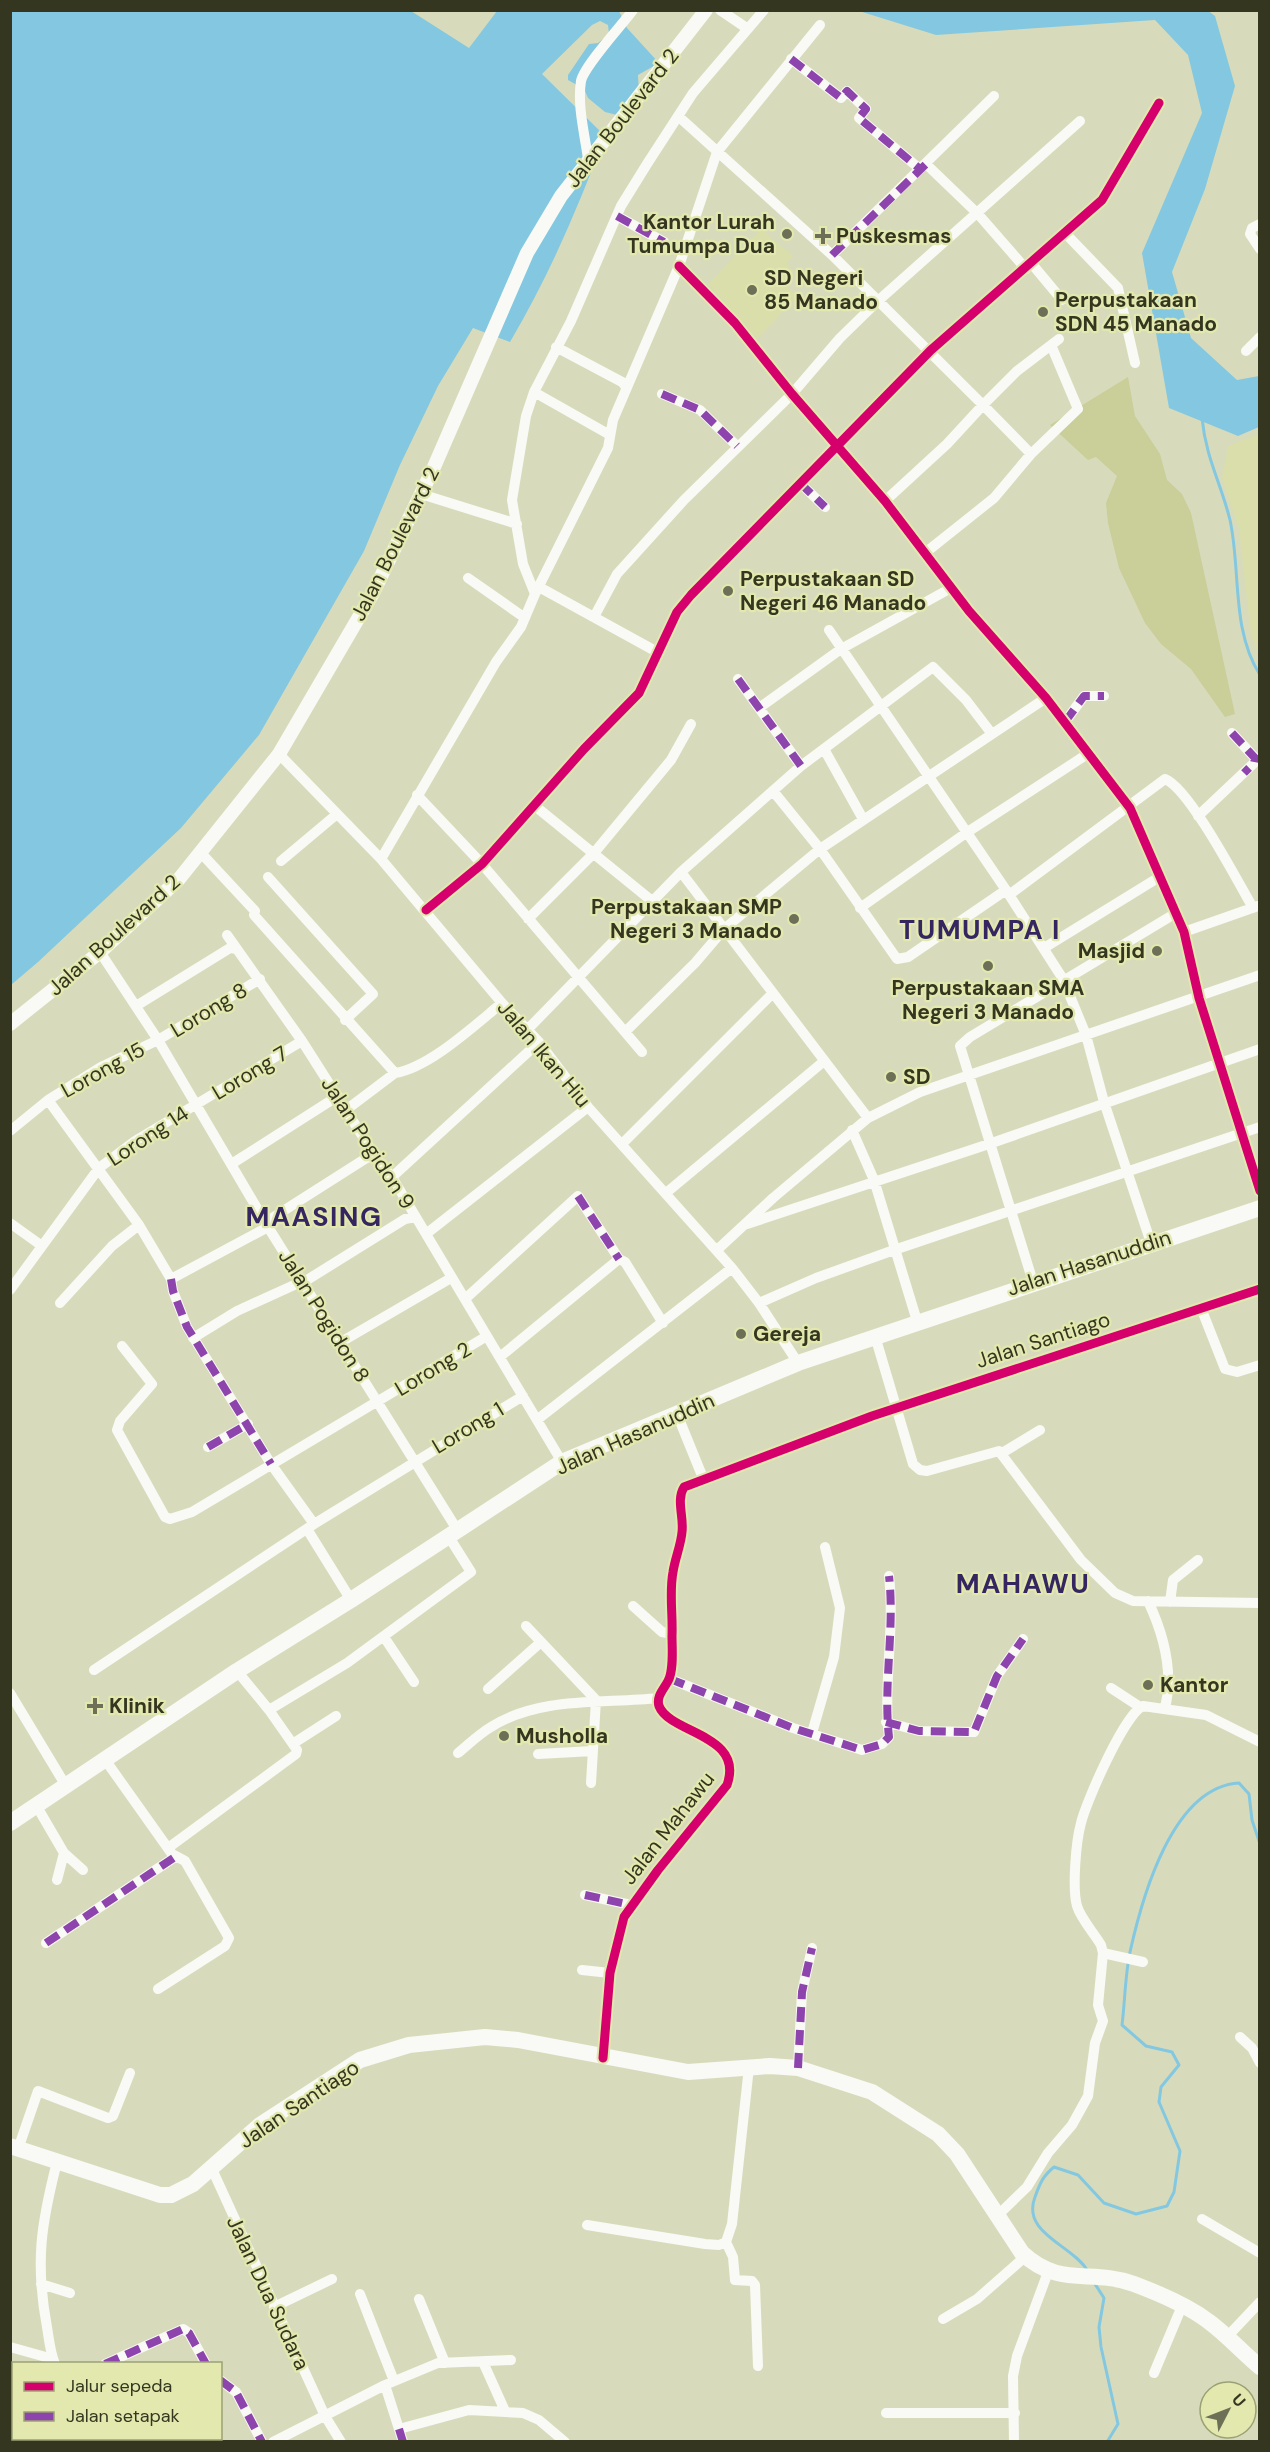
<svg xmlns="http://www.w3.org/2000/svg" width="1270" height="2452" viewBox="0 0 1270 2452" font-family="'DM Sans',sans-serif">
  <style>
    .built { fill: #d9deab }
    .green { fill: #cace98 }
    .water { fill: #83c8e0 }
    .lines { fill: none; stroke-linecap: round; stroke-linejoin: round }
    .stream { stroke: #83c8e0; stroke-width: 3 }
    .minor { stroke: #f9faf5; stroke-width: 10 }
    .major { stroke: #f9faf5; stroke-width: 14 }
    .highway { stroke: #f9faf5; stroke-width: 16 }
    .quiet { stroke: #8e44ad; stroke-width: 8; stroke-dasharray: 15 8; stroke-linecap: butt }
    .cycleway-casing { stroke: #e2e8ae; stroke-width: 13 }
    .cycleway { stroke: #d6006c; stroke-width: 9 }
    .poi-dot { fill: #6d7056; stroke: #e2e8ae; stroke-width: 2 }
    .labels { text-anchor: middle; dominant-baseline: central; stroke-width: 4.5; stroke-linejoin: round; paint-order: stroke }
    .street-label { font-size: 21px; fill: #34361f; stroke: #e2e8ae }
    .poi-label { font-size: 21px; font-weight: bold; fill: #34361f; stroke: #e2e8ae; text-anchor: start }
    .district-label { font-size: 27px; font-weight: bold; letter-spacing: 1.5px; fill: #352661; stroke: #e2e8ae }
  </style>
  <rect width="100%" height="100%" fill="#d8dbbb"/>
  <path class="built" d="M761 229 793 256 786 263 794 271 781 282 798 296 757 339 708 284Z
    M1259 434V655L1251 634 1239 529 1222 478 1228 446Z"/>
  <path class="green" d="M1128 377 1135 416 1160 454 1167 480 1182 494 1191 513 1235 714 1225 717 1191 669 1161 644 1145 623 1119 568 1108 523 1106 503 1117 476 1096 457 1088 460 1050 425Z"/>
  <path class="water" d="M1207 10 1215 16 1235 86 1205 189 1172 272 1191 338 1237 380 1259 376V427L1238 436 1169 408 1142 253 1202 113 1188 55 1155 20 936 35 859 11Z
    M11 11H411L469 48 497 11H619L627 28 659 63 638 75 639 93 617 115 605 112 588 98 584 89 568 80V75L589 44 598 43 609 34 608 25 600 21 592 25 542 74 605 136C578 208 549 276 510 342L473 328 438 386 400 465 364 551 259 735 181 828 38 962 11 985Z"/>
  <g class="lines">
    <path class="stream" d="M1202 418C1206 459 1221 483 1230 520 1241 570 1231 630 1260 675
      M1087 2270C1072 2245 1021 2233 1035 2197 1040 2183 1043 2176 1054 2167L1078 2175 1104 2203 1136 2214 1167 2206 1174 2192 1180 2151 1159 2102 1161 2087 1179 2065 1172 2052 1146 2046 1122 2025C1125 2001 1125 1976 1130 1952 1142 1898 1172 1787 1239 1783L1249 1794 1252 1820 1260 1844
      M1095 2284 1104 2298 1099 2327 1101 2347 1118 2424 1107 2442"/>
    <path class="minor" d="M720 10 748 29
      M791 59 841 98 847 91 866 109 859 118 920 169
      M678 116 832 255 983 405 947 444 885 501
      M588 159C585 135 577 106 581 81 584 66 622 25 633 10
      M926 164 978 214 1026 269
      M617 216 664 242
      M1260 224 1252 228 1250 234 1260 249
      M1066 234 1118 288 1135 363
      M832 255 994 96
      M1032 264 1062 300
      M679 266 735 323 792 394 885 501 969 611 1046 698 1130 808 1184 932 1199 998 1260 1191
      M556 347 622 382 626 387
      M1246 351 1260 337
      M534 392 610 435
      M662 394 700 410 737 446
      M1031 454 1078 409 1051 345
      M800 483 825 507
      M421 494 517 524
      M925 553 994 498 1031 454 983 405 1017 371 1059 339
      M468 578 525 618
      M539 587 659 653
      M535 594 608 448 613 420 679 266 717 152 820 25
      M594 617 617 574 684 500 792 394 840 338 879 300 1080 121
      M829 630 1006 890 1063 979 1086 1035 1104 1102 1151 1243
      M738 679 801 766
      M759 708 841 649 951 588
      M1065 722 1084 696H1104
      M824 749 863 819
      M279 754 381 859 502 1003 539 1042 588 1107 732 1268 759 1303 798 1363
      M773 791 820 849 897 959 908 957 1006 890
      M417 795 482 864 642 1052
      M535 806 652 901
      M1198 816 1254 763 1255 758 1232 733
      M201 853 255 911 254 915 395 1073C429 1068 475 1025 502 1003
      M381 859 496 662 521 627 535 594 523 564 512 500 526 416 534 392 571 321 621 206 647 164 693 93 764 10
      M281 861 337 814
      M681 872 868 1118 920 1092 1260 975
      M268 877 373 994 345 1020
      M1009 895 1165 779C1189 788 1238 882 1253 908
      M860 908 966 833 1089 753
      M426 910 482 864 584 749 639 693 677 612 691 595 931 350 1102 200 1159 103
      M528 919 594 853 671 760 691 724
      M1184 932 1258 906
      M227 935 302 1041 377 1159 392 1177 562 1462
      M1044 948 1161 876
      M100 952 158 1040 268 1227 458 1531
      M136 1006 230 948 237 949
      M527 1030 681 872 801 766 933 667 966 700 992 734
      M625 1032 695 963 724 929 820 849 1046 698
      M48 1100 139 1225 171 1279 268 1227 269 1220 368 1157 377 1159
      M346 1110 395 1073
      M852 1130 874 1180 917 1321
      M10 1131 48 1100 101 1067 158 1040 260 979
      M622 1144 773 993
      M233 1163 338 1096
      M392 1177 539 1042
      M666 1193 823 1062
      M10 1223 42 1246
      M747 1224 989 1144 1260 1049
      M426 1234 588 1107
      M717 1250 773 1198 868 1118
      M171 1279 173 1291 187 1327 271 1464 314 1524
      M1033 1282 960 1046 970 1037 1176 913
      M306 1286 307 1280 405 1219 416 1217
      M10 1290 99 1168 135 1141 302 1041
      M465 1299 578 1196 619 1259
      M60 1303 112 1246 139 1225
      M759 1303 816 1278 894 1250 1260 1127
      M1201 1308 1225 1369 1237 1372 1260 1365
      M875 1336 913 1464 920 1470 927 1471 999 1451 1081 1560 1115 1593 1133 1601 1260 1603
      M193 1338 237 1311 303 1281
      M341 1342 451 1278
      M122 1346 152 1384 120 1421 117 1430 165 1517 170 1519 192 1512 487 1336
      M501 1356 619 1259 625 1262 663 1323
      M677 1414 703 1478
      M538 1419 732 1268
      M208 1447 248 1424
      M1002 1453 1040 1430
      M307 1529 351 1600
      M1148 1601C1164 1635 1174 1671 1165 1708
      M1170 1602 1173 1580 1198 1560
      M633 1606 662 1632 672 1634
      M526 1626 596 1700 591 1783
      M384 1637 414 1682
      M94 1670 314 1524 523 1396
      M237 1671 269 1710 347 1663 471 1572 449 1537
      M670 1679 793 1728 862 1750 882 1744 889 1737C883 1684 895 1629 889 1576
      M1111 1688 1140 1707
      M488 1689 541 1642
      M10 1693 66 1786
      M886 1722 919 1731 974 1732 997 1676 1023 1639
      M812 1733 834 1657 840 1608 825 1547
      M294 1743 336 1716
      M458 1753C469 1744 479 1734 491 1727 540 1696 603 1704 658 1698
      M538 1754 593 1751
      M106 1761 172 1854 185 1861 229 1938 225 1946 158 1989
      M36 1805 64 1853 83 1870
      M168 1848 296 1754 297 1750 269 1710
      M57 1880 64 1853
      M585 1895 631 1905
      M46 1943 175 1857
      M1103 1953 1143 1962
      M582 1970 610 1973
      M1240 2037 1252 2048 1260 2063
      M603 2058 610 1973 624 1917 658 1870 727 1785C745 1734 670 1734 659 1706 656 1696 664 1689 668 1681 674 1670 672 1649 672 1636 673 1614 669 1593 673 1572 675 1558 681 1545 682 1532 684 1517 676 1500 684 1487L872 1416 1260 1289
      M798 2068 802 1992 812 1948
      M18 2149 38 2091 108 2118 113 2116 130 2073
      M212 2169 325 2416 341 2442
      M998 2215 1027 2187 1048 2153 1072 2125 1088 2096 1095 2043 1103 2021 1098 2005 1103 1953 1101 1945C1094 1933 1081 1919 1077 1906 1072 1888 1076 1841 1081 1823 1086 1802 1125 1713 1143 1706L1206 1715 1260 1742
      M1202 2219 1260 2253
      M587 2225 705 2244 719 2245 726 2242 732 2224 749 2067
      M726 2242 733 2257 735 2280 752 2281 755 2285 758 2366
      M41 2284 70 2293
      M360 2294 394 2381
      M419 2299 445 2363
      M274 2307 332 2279
      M943 2319 977 2299 1026 2256
      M1226 2338 1260 2302
      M10 2347 53 2359
      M483 2362 505 2411
      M55 2364C50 2352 49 2339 47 2327 35 2263 41 2224 57 2162
      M105 2364 183 2329 189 2333 206 2364
      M1154 2373 1182 2306
      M220 2380 236 2392 262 2442
      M385 2385 438 2363 511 2360
      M886 2413H1015
      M399 2429 403 2442
      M88 2438 89 2442
      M273 2442 385 2385 399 2429 469 2410 523 2413 539 2420 565 2442
      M1014 2442 1013 2376 1017 2356 1048 2272"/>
    <path class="major" d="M10 1024 100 952 179 879 279 754 373 593 434 467 527 253 561 196 706 10"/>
    <path class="highway" d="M10 1823 237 1671 351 1600 562 1462 798 1363 1260 1208
      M10 2146 160 2195H171L193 2184 260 2125 360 2060 409 2045 485 2037 518 2040 688 2072 770 2066 798 2068 872 2092 938 2134 957 2154 1022 2253C1061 2289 1090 2268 1134 2284 1158 2293 1187 2305 1208 2321 1226 2334 1242 2352 1260 2367"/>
    <path class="quiet" d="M791 59 841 98 847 91 866 109 859 118 920 169
      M617 216 664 242
      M832 255 926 164
      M662 394 700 410 737 446
      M800 483 825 507
      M738 679 801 766
      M1065 722 1084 696H1104
      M1232 733 1255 758 1254 763 1244 773
      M578 1196 619 1259
      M171 1279 173 1291 187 1327 271 1464
      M208 1447 248 1424
      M670 1679 793 1728 862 1750 882 1744 889 1737C883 1684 895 1629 889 1576
      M886 1722 919 1731 974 1732 997 1676 1023 1639
      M585 1895 631 1905
      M46 1943 175 1857
      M798 2068 802 1992 812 1948
      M105 2364 183 2329 189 2333 206 2364
      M220 2380 236 2392 262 2442
      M399 2429 403 2442"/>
    <g class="cycleway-casing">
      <path id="cycleway" d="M679 266 735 323 792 394 885 501 969 611 1046 698 1130 808 1184 932 1199 998 1260 1191
        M426 910 482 864 584 749 639 693 677 612 691 595 931 350 1102 200 1159 103
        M603 2058 610 1973 624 1917 658 1870 727 1785C745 1734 670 1734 659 1706 656 1696 664 1689 668 1681 674 1670 672 1649 672 1636 673 1614 669 1593 673 1572 675 1558 681 1545 682 1532 684 1517 676 1500 684 1487L872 1416 1260 1289"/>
    </g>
    <use href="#cycleway" class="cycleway"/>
  </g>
  <g class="poi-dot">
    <circle cx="787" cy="234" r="6"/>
    <path d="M820 227h6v6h6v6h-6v6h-6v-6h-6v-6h6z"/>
    <circle cx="752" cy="290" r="6"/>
    <circle cx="1043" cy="312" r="6"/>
    <circle cx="728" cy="591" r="6"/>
    <circle cx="794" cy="919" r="6"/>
    <circle cx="1157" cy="951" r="6"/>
    <circle cx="988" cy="966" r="6"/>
    <circle cx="891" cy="1077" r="6"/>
    <circle cx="741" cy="1334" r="6"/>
    <circle cx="1148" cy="1685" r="6"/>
    <path d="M92 1697h6v6h6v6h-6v6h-6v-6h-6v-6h6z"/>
    <circle cx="504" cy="1736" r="6"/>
  </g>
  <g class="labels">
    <g class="street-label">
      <text transform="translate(622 118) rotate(-52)">Jalan Boulevard 2</text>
      <text transform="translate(395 544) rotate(-63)">Jalan Boulevard 2</text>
      <text transform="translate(114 935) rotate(-42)">Jalan Boulevard 2</text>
      <text transform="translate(209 1010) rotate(-31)">Lorong 8</text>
      <text transform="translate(544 1054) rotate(50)">Jalan Ikan Hiu</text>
      <text transform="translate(103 1070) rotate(-29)">Lorong 15</text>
      <text transform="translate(250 1073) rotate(-31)">Lorong 7</text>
      <text transform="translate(148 1136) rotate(-33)">Lorong 14</text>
      <text transform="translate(368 1143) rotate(57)">Jalan Pogidon 9</text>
      <text transform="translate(1089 1263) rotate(-18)">Jalan Hasanuddin</text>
      <text transform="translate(324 1316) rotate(58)">Jalan Pogidon 8</text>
      <text transform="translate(1043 1340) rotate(-18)">Jalan Santiago</text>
      <text transform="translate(433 1369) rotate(-31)">Lorong 2</text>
      <text transform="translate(468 1428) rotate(-31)">Lorong 1</text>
      <text transform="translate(635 1434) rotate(-24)">Jalan Hasanuddin</text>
      <text transform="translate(668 1828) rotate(-52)">Jalan Mahawu</text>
      <text transform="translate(299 2104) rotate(-34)">Jalan Santiago</text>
      <text transform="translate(268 2293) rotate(65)">Jalan Dua Sudara</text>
    </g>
    <g class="poi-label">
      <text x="775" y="222" text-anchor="end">Kantor Lurah<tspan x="775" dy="24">Tumumpa Dua</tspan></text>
      <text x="836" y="236">Puskesmas</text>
      <text x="764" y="278">SD Negeri<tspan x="764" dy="24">85 Manado</tspan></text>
      <text x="1055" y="300">Perpustakaan<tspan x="1055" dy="24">SDN 45 Manado</tspan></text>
      <text x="740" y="579">Perpustakaan SD<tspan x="740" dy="24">Negeri 46 Manado</tspan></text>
      <text x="782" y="907" text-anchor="end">Perpustakaan SMP<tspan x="782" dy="24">Negeri 3 Manado</tspan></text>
      <text x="1145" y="951" text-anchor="end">Masjid</text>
      <text x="988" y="988" text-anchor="middle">Perpustakaan SMA<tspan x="988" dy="24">Negeri 3 Manado</tspan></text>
      <text x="903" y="1077">SD</text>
      <text x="753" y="1334">Gereja</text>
      <text x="1160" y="1685">Kantor</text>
      <text x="109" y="1706">Klinik</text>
      <text x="516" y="1736">Musholla</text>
    </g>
    <g class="district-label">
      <text x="980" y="929">TUMUMPA I</text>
      <text x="314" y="1216">MAASING</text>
      <text x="1023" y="1583">MAHAWU</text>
    </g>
  </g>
  <rect width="1270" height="2452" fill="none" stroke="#34361f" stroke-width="24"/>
  <rect x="12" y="2362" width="210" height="78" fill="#e2e8ae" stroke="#9ca175" stroke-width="1.5"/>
  <rect x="24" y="2382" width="30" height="9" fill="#d6006c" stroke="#9ca175" stroke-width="1.5"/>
  <text x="66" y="2392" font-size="18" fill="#34361f">Jalur sepeda</text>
  <rect x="24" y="2412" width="30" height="9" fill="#8e44ad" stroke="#9ca175" stroke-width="1.5"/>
  <text x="66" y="2422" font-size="18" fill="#34361f">Jalan setapak</text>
  <g transform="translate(1228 2410) rotate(48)"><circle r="28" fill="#e2e8ae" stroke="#9ca175" stroke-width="1.5"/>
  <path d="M0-4.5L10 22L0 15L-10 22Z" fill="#6d7056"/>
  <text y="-9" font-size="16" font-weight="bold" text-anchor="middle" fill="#34361f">U</text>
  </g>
</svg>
